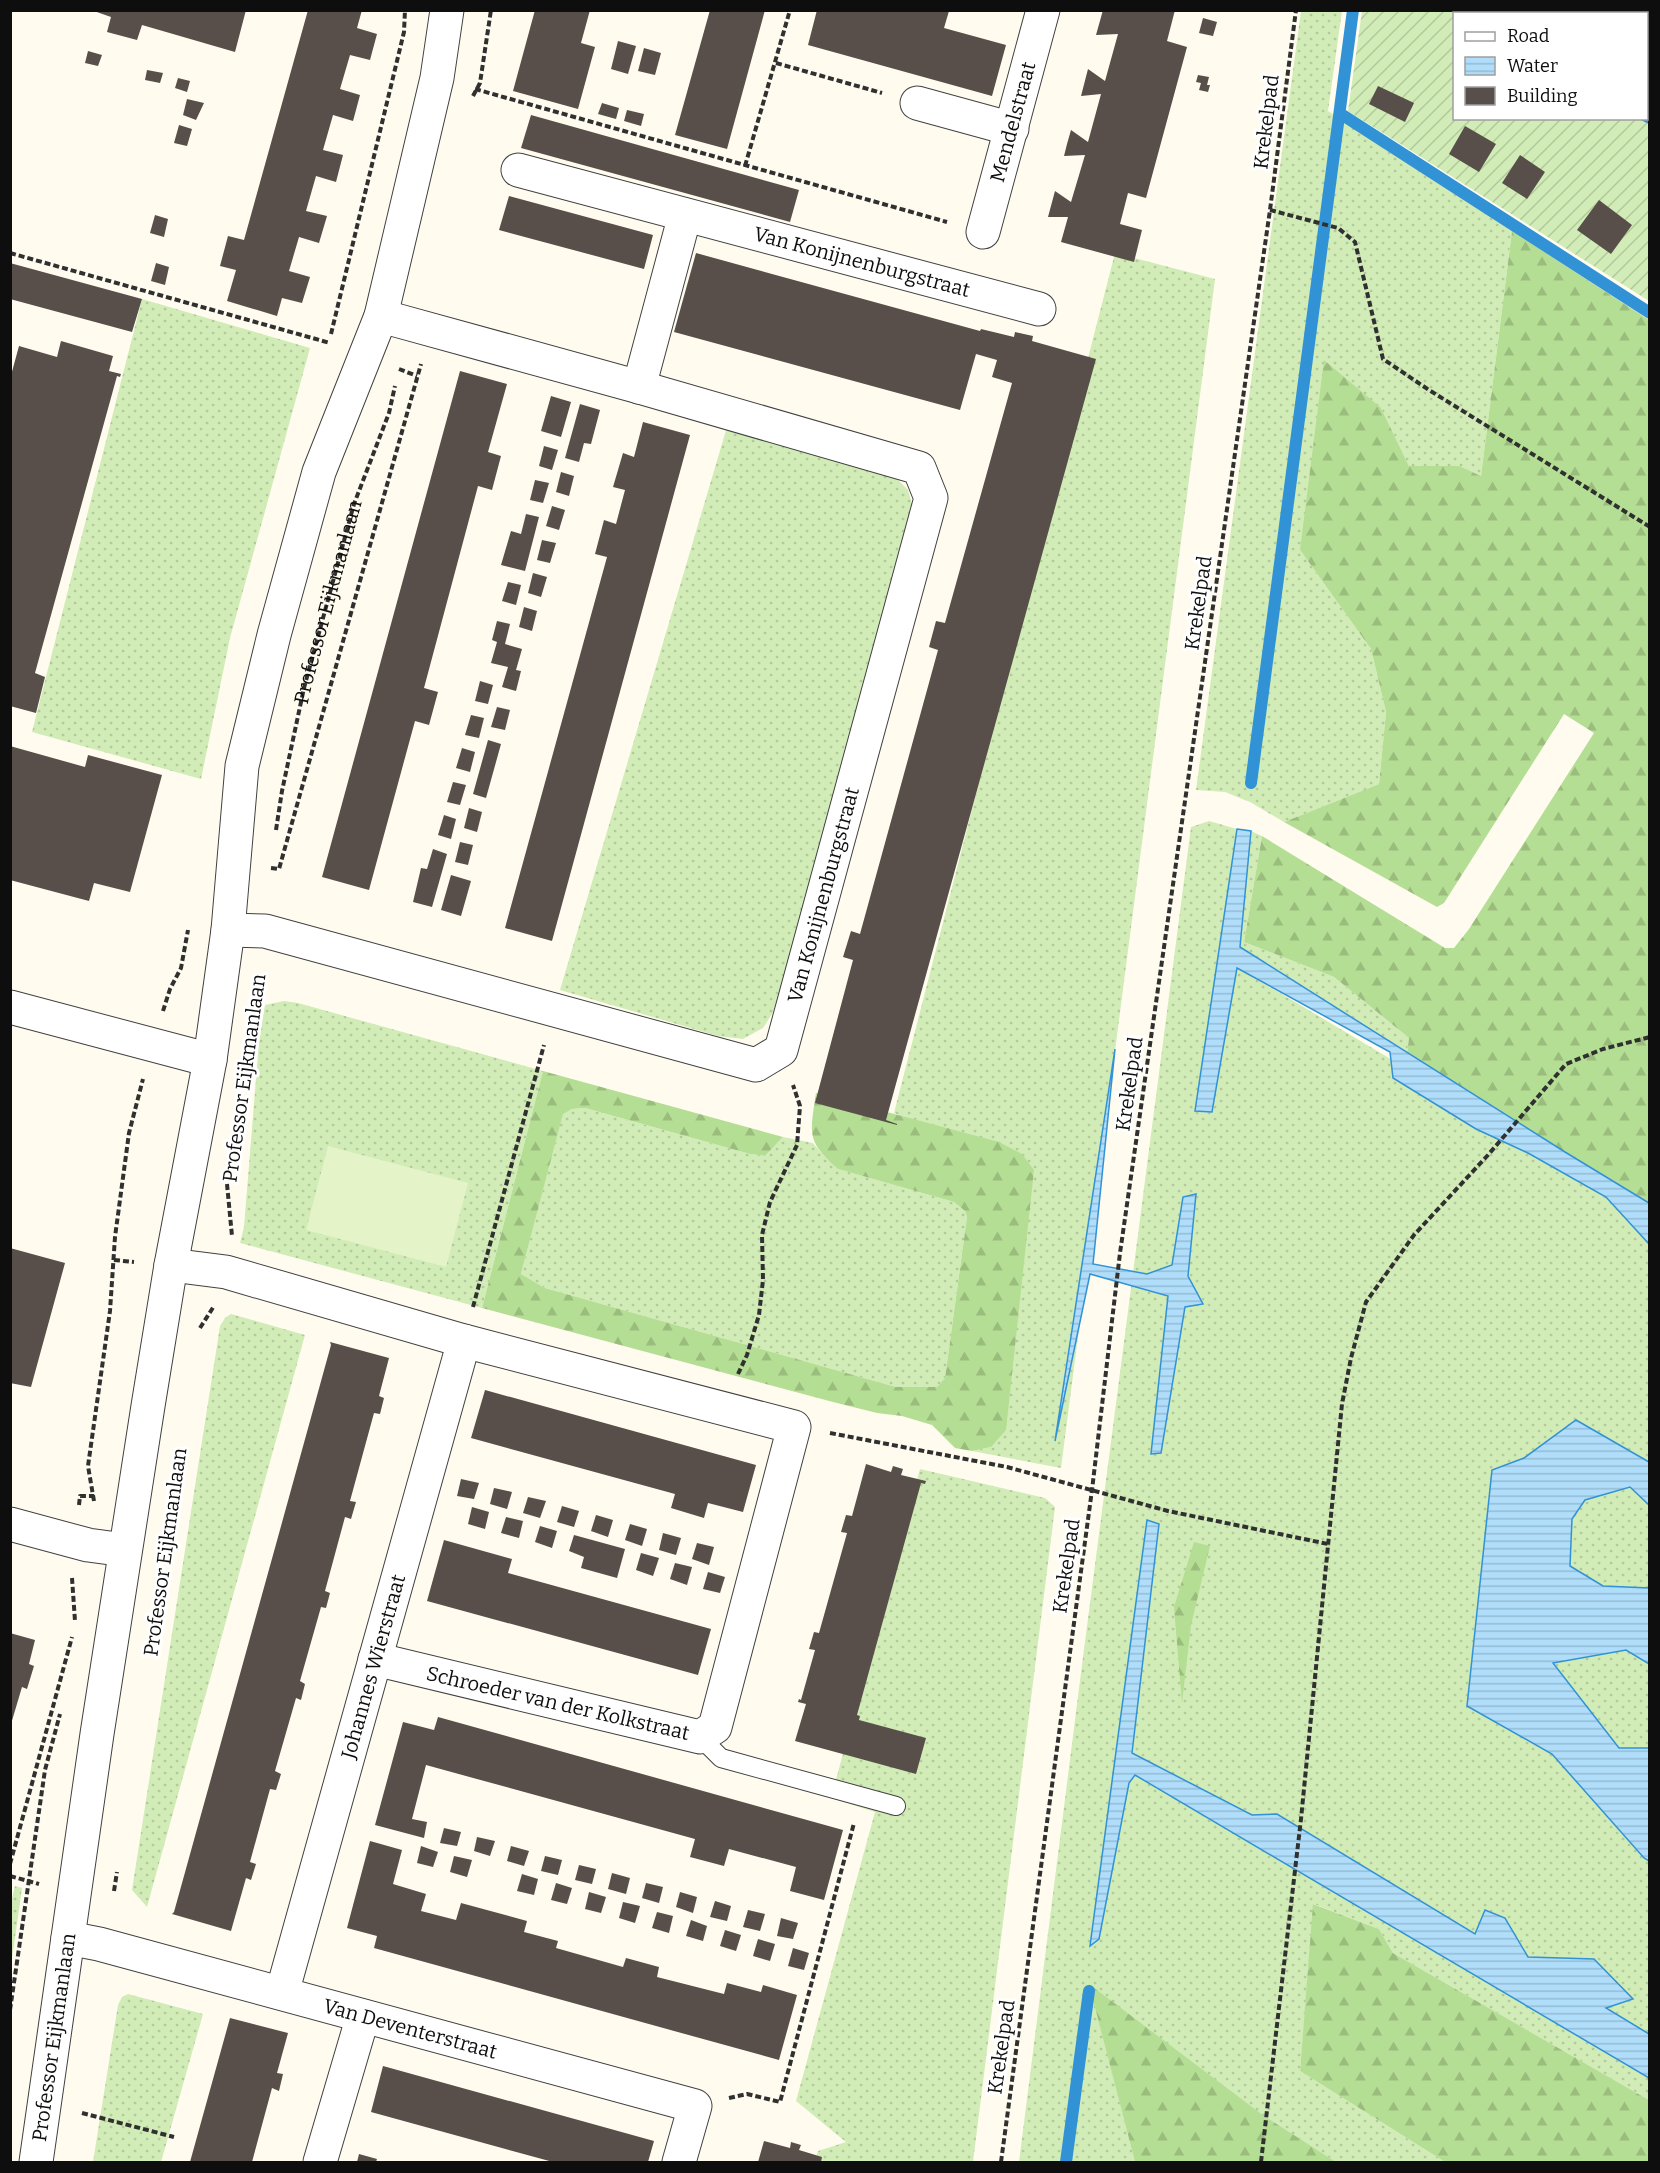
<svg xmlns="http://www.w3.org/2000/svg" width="1660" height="2173" viewBox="0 0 1660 2173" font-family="Bitter,serif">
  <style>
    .grass { fill: url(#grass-dots) }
    .forest { fill: url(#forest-firs) }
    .garden { fill: url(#garden-furrows); fill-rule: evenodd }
    .pitch { fill: #e4f3c8 }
    .water { fill: url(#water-rules); stroke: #3292d6; stroke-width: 1.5 }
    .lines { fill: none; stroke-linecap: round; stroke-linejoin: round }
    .stream { stroke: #3292d6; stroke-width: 12 }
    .building { fill: #584f4a }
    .service-casing { stroke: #414141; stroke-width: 20 }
    .minor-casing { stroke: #414141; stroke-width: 35 }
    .tertiary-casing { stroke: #414141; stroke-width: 35 }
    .path { stroke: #303030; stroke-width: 4; stroke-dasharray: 6 3; stroke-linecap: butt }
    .service { stroke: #fff; stroke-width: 18 }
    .minor { stroke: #fff; stroke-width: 33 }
    .tertiary { stroke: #fff; stroke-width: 33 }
    .labels { text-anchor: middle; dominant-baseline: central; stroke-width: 6; stroke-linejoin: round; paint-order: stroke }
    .street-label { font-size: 20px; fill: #0e0e0e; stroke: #fff }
  </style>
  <defs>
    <pattern id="grass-dots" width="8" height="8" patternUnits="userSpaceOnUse" patternTransform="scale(1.5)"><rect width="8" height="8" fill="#d1ecb6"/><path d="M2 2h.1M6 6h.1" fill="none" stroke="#b2c99b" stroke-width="1.8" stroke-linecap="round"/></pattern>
    <pattern id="forest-firs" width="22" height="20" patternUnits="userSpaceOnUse" patternTransform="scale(1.5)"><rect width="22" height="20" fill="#b4de94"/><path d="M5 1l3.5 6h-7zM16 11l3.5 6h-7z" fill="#9abd7e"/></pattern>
    <pattern id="garden-furrows" width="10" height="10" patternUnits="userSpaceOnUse" patternTransform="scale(1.5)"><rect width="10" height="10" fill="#d1ecb6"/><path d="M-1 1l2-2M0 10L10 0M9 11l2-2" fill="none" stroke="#b2c99b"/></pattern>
    <pattern id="water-rules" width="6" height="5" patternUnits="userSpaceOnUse" patternTransform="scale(1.5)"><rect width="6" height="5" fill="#b0ddfa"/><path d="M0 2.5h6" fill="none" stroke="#96bcd5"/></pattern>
  </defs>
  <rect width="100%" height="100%" fill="#fffcef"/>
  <path class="grass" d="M1301 11H1342L1328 111 1512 231 1481 476 1458 466H1409L1381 408 1300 550 1371 649 1386 712 1379 784 1284 822 1250 802 1225 792 1196 790Z
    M1115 253 1215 279 1061 1468 972 1451 991 1447 1034 1170 894 1113Z
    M142 299 310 348 230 638 201 779 32 732Z
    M727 427 890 472 908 490 913 508 799 939 772 1014 763 1028 743 1039 718 1036 560 990Z
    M1209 821 1237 829 1218 956 1649 1213V1588L1603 1586 1570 1566 1572 1519 1585 1499 1629 1486 1577 1420 1524 1458 1492 1470 1467 1706 1552 1754 1644 1858 1649 1861V2100L1393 1953 1379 1929 1314 1904 1300 2071 1445 2162H1336L1214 2086 1090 1985 1135 2162H1019L1083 1657 1191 827Z
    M1251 831 1262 836 1244 942 1334 977 1409 1038 1407 1052 1239 947Z
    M284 1001 298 1003 543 1071 482 1308 240 1243 244 1227 259 1042 265 1005Z
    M585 1108 750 1154 765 1156 783 1137 813 1143 823 1155 838 1169 954 1202 965 1211 967 1217 945 1378 937 1387H896L545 1288 521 1274 563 1113 572 1109Z
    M231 1314 305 1335 147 1907 132 1890 220 1326 225 1318Z
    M920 1469 1045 1498 1055 1507 973 2162H815L818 2151 846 2142 796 2101 875 1812 831 1798Z
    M1626 1650 1649 1664V1748H1619L1553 1663Z
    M15 1886 22 1888 11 1966V1902Z
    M128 1994 203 2014 161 2162H93L118 2005 122 1997Z"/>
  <path class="forest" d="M1512 231 1649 320V1213L1405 1068 1409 1038 1334 977 1244 942 1262 836 1445 948H1454L1469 929 1594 733 1564 714 1444 903 1437 907 1284 822 1379 784 1386 712 1371 649 1300 550 1324 360 1381 408 1409 466H1459L1481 476Z
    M543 1071 783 1137 765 1156 750 1154 585 1108 572 1109 563 1114 521 1274 545 1288 896 1387H937L945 1378 967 1217 965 1211 954 1202 838 1169C806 1141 810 1134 816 1093L999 1142 1022 1154 1034 1170 1006 1430 991 1447 972 1451 955 1448 932 1425 902 1416 877 1413 833 1402 482 1308Z
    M1194 1542 1210 1546 1191 1625 1182 1703 1174 1607Z
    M1313 1904 1379 1929 1393 1953 1649 2100V2162H1445L1300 2071Z
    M1089 1984 1264 2116 1336 2162H1135Z"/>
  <path class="garden" d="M1362 11H1649V301L1348 111ZM1454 14H1646V118H1454Z"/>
  <path class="pitch" d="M328 1146 468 1183 446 1267 306 1230Z"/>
  <path class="water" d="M1237 829 1251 831 1240 947 1565 1152 1649 1203V1244L1606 1197 1528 1153 1476 1129 1393 1078 1390 1052 1237 968 1212 1112 1195 1111Z
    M1115 1049 1093 1264 1147 1274 1172 1265 1183 1197 1196 1194 1188 1276 1203 1304 1185 1307 1161 1453 1151 1454 1168 1296 1090 1274 1055 1441Z
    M1576 1420 1649 1462V1505L1630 1487 1585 1500 1572 1519 1570 1566 1603 1586 1649 1588V1664L1626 1650 1553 1663 1619 1748H1649V1861L1644 1858 1552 1754 1467 1706 1492 1470 1524 1458Z
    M1147 1520 1159 1524 1132 1753 1252 1815 1277 1814 1475 1934 1485 1910 1505 1918 1528 1957 1594 1959 1633 1999 1606 2008 1649 2034V2078L1135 1775 1129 1783 1099 1939 1090 1946Z"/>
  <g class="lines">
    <path class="stream" d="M1481 10 1485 14
      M1341 114 1650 313
      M1646 116 1650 118
      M1251 783 1353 10
      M1066 2162 1089 1991"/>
  </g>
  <path class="building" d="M91 10H246L235 52 142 25 137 40 107 32 111 17Z
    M308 10H362L357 28 377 34 370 60 350 55 340 89 360 95 356 110 353 121 333 115 323 150 343 155 336 182 316 176 306 211 327 216 319 243 299 237 289 271 310 277 302 303 282 298 277 316 227 301 236 270 220 266 228 236 244 240Z
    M535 10H590L581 43 595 47 578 109 513 91Z
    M710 10H765L727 149 675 135Z
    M817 10 949 11 944 28 1006 45 992 96 808 45Z
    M1103 10H1175L1167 41 1187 47 1146 198 1128 193 1120 224 1142 230 1134 262 1061 242 1068 217H1048L1055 191 1071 202 1085 155 1064 156 1067 144 1071 130 1088 142 1101 94 1081 96 1088 69 1105 81 1118 34 1096 35Z
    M1203 18 1217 22 1213 36 1199 33Z
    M618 41 636 46 628 74 611 69Z
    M644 48 661 53 655 75 638 71Z
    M88 51 102 55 98 66 85 63Z
    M147 70 163 73 160 83 145 80Z
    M1198 75 1209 77 1207 85H1210L1208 92 1199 90 1201 83 1196 82Z
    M178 78 190 81 187 92 175 88Z
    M1378 86 1414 103 1405 122 1369 104Z
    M187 99 204 103 196 120 183 115Z
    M602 103 619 108 616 119 598 114Z
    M627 110 644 114 641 126 624 121Z
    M531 115 799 190 790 222 521 148Z
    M179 125 192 129 187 146 174 143Z
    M1465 126 1496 144 1479 172 1449 154Z
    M1520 155 1545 172 1527 199 1502 183Z
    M509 196 653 235 644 269 499 230Z
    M1599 200 1632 225 1611 254 1577 230Z
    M155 215 168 219 164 237 150 233Z
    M696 253 980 331 981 329 1014 337 1015 332 1033 336 1032 341 1096 359 886 1120 897 1124V1125L815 1103 853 960 843 957 851 931 860 934 938 650 929 647 936 621 945 623 1012 383 992 377 997 360 976 354 960 410 674 332Z
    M10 263 142 299 132 332 10 299Z
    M156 263 169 267 165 285 151 281Z
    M61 341 113 356 109 371 121 374 120 377 117 376 35 673 45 677 36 713 10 706V379L19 346 57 357Z
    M460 371 507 384 488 452 501 456 492 490 478 486 424 688 438 692 429 725 415 721 369 890 322 877Z
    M551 396 571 402 561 437 541 431Z
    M580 404 600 410 591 444 584 443 579 462 565 458Z
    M643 422 690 435 552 941 505 928 607 557 595 554 604 520 616 524 625 490 613 487 623 453 634 457Z
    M544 446 558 450 552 470 539 466Z
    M561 472 574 476 569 496 556 492Z
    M535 480 549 483 543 503 530 500Z
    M552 506 565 510 559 530 546 526Z
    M526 514 539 517 525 571 501 565 511 531 521 534Z
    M542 540 556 543 550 563 537 560Z
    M533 573 547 577 541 597 528 593Z
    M508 582 521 585 516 605 502 601Z
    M524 607 537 611 532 631 519 627Z
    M497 621 510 624 505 644 522 649 516 670 521 671 516 691 502 687 508 667 491 663 497 642 492 640Z
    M480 681 493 685 488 704 475 701Z
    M497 707 510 710 505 730 491 727Z
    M471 715 484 718 479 738 465 735Z
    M488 740 501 744 486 798 473 794Z
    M10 746 85 767 88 755 162 775 130 892 94 883 89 901 10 880Z
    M462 748 475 752 470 772 456 768Z
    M453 782 466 785 460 805 447 802Z
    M469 808 482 812 477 832 464 828Z
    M444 815 456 819 451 839 438 835Z
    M460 842 473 845 468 865 455 862Z
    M433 849 447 854 432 907 413 902 421 868 427 869Z
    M451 875 471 881 461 916 441 910Z
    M10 1248 65 1263 31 1387 10 1383Z
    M330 1342 389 1358 379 1396 384 1398 380 1414 374 1413 350 1501 356 1502 351 1519 345 1517 325 1591 330 1593 326 1608 321 1607 300 1681 305 1684 301 1700 296 1698 275 1771 281 1774 276 1790 270 1789 250 1862 256 1864 251 1880 246 1878 231 1931 172 1914 174 1912 278 1537 331 1345Z
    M485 1390 756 1465 743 1512 708 1503 704 1518 671 1508 675 1494 471 1438Z
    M866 1464 891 1472 893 1466 903 1469 901 1475 926 1481 925 1484 921 1483 857 1715 860 1716 859 1720 926 1738 916 1774 795 1741 806 1704 798 1702 799 1699 801 1700 815 1650 809 1649 814 1632 819 1633 847 1533 841 1532 846 1515 852 1516Z
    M461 1479 479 1483 474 1499 457 1496Z
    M494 1488 512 1492 507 1509 490 1504Z
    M528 1497 546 1501 540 1518 523 1513Z
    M562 1506 579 1511 574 1527 557 1522Z
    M472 1507 489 1512 485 1529 468 1524Z
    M596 1515 613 1520 608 1537 591 1531Z
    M506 1517 523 1521 519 1538 501 1533Z
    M630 1524 647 1529 642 1546 625 1540Z
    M540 1526 557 1531 552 1548 535 1542Z
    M663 1533 681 1538 676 1555 659 1550Z
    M574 1535 625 1549 617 1578 581 1568 584 1557 569 1551Z
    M444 1540 512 1559 508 1573 711 1629 698 1675 427 1601Z
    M697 1543 714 1547 709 1565 692 1559Z
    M641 1553 659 1558 653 1576 636 1570Z
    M675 1563 692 1567 687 1585 670 1579Z
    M708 1572 725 1577 720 1593 703 1589Z
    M10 1633 35 1640 29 1664 34 1666 27 1689 22 1687 11 1724Z
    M438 1717 843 1830 824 1900 790 1891 796 1867 729 1849 724 1866 690 1857 695 1839 426 1765 412 1819 427 1822 424 1838 375 1825 403 1722 434 1730Z
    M444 1828 461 1832 457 1846 440 1843Z
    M477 1837 495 1841 490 1856 474 1851Z
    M370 1841 402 1850 393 1884 426 1894 421 1911 456 1920 461 1903 527 1921 524 1932 558 1941 556 1948 623 1967 626 1958 659 1967 657 1977 724 1994 727 1983 761 1992 763 1985 797 1995 779 2060 374 1948 377 1936 347 1928Z
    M421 1846 438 1852 433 1867 417 1863Z
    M511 1846 529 1851 524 1866 507 1861Z
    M454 1856 472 1860 467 1877 450 1872Z
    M545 1856 562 1860 558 1875 541 1871Z
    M579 1865 596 1869 592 1884 575 1880Z
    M612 1873 630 1878 626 1894 608 1889Z
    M522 1874 538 1879 534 1895 517 1891Z
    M556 1883 572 1888 567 1904 551 1900Z
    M646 1883 663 1887 659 1903 642 1898Z
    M589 1892 606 1897 601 1913 585 1909Z
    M680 1892 697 1897 693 1913 676 1907Z
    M715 1901 731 1906 727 1921 710 1917Z
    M623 1902 640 1906 635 1923 619 1918Z
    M748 1910 765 1914 760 1931 743 1927Z
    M657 1912 673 1916 669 1933 652 1928Z
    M781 1918 798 1923 793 1939 777 1936Z
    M691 1920 707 1926 703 1941 686 1936Z
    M725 1930 741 1935 736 1951 720 1946Z
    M758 1939 775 1944 770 1961 753 1956Z
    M793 1948 809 1953 804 1970 788 1966Z
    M230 2018 288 2033 277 2073 283 2074 279 2091 272 2088 252 2162H190Z
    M383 2066 654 2141 648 2162H553L371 2112Z
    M764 2141 790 2148 791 2142 801 2145 799 2150 822 2157 821 2162H758Z
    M359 2154 377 2159 376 2162H357Z"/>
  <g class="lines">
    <g class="service-casing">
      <path id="service" d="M700 1737 721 1758 896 1806"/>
    </g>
    <g class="minor-casing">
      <g id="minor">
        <path d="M917 103 1012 129"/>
        <path id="s2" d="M518 170 1039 309"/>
        <path id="s3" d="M983 232 1043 10"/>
        <path d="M639 387 685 215"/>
        <path id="s4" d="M228 930 265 931 756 1065 781 1050 931 498 919 468 639 387 381 316"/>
        <path d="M171 1265 226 1272 464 1341 794 1427 715 1727 700 1737 375 1659"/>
        <path d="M10 1524 88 1545 125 1550"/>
        <path id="s5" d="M68 1938 99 1944 695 2106 679 2162"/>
        <path id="s6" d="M282 1993 464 1341"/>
        <path d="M320 2162 363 2016"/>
      </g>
    </g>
    <g class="tertiary-casing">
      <g id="tertiary">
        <path d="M10 1007 210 1060"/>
        <path id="s7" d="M36 2162 97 1734 148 1406 171 1265 210 1060 228 930 242 766 274 635 319 472 381 316 437 78 447 10"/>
      </g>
    </g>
    <g class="path">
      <path d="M776 63 882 93"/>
      <path d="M475 89 947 222"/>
      <path d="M473 96 480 83 491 10"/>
      <path d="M745 166 790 10"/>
      <path d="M1270 210 1338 228 1355 242 1383 359 1429 390 1650 527"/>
      <path d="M10 253 330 343"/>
      <path d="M331 334 404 32 405 10"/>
      <path d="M399 369 417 376"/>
      <path id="s1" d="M276 830 282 791 304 688 354 504 389 413 395 386"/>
      <path d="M271 868 279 869 421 364"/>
      <path d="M163 1011 170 989 181 968 188 930"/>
      <path d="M227 1184 232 1236"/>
      <path d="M114 1260 134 1262"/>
      <path d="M473 1307 544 1045"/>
      <path d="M200 1328 214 1306"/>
      <path d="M738 1374 747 1355 759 1315 763 1280 762 1235 770 1202 797 1145 800 1106 793 1085"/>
      <path d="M830 1433 1007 1467 1168 1511 1328 1544"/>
      <path d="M94 1501 88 1466 110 1311 115 1237 129 1133 143 1079"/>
      <path d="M79 1505 80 1496H94"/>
      <path d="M72 1578 75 1621"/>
      <path d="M10 1864 72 1637"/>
      <path d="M10 1876 39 1884"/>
      <path d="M114 1891 117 1872"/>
      <path d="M10 2010 45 1770 60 1714"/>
      <path d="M729 2098 747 2094 780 2102 854 1823"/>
      <path d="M82 2113 174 2137"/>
      <path d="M1001 2162 1092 1490 1120 1253 1270 210 1296 10"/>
      <path d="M1261 2162 1301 1819 1342 1404 1351 1358 1366 1302 1414 1235 1488 1155 1566 1064 1603 1049 1650 1037"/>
    </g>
    <use href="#service" class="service"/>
    <use href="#minor" class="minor"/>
    <use href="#tertiary" class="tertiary"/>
  </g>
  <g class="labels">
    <g class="street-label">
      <text stroke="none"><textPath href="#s3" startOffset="114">Mendelstraat</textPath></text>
      <text transform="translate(1266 122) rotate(-83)">Krekelpad</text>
      <text stroke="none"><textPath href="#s2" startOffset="356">Van Konijnenburgstraat</textPath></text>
      <text stroke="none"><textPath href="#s1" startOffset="234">Professor Eijkmanlaan</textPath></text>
      <text transform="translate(1198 603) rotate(-82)">Krekelpad</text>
      <text stroke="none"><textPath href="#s4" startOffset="736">Van Konijnenburgstraat</textPath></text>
      <text transform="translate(244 1078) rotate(-82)">Professor Eijkmanlaan</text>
      <text transform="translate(1129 1084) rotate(-82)">Krekelpad</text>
      <text transform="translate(165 1552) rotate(-82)">Professor Eijkmanlaan</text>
      <text transform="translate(1066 1566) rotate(-82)">Krekelpad</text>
      <text stroke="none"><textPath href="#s6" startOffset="339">Johannes Wierstraat</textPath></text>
      <text transform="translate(558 1703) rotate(13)">Schroeder van der Kolkstraat</text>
      <text stroke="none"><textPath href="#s5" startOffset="354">Van Deventerstraat</textPath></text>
      <text stroke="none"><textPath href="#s7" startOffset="126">Professor Eijkmanlaan</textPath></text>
      <text transform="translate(1001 2047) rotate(-82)">Krekelpad</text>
    </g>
  </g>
  <rect width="1660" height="2173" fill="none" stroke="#0e0e0e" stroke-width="24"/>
  <rect x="1453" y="12" width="195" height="108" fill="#ffffff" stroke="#9f9f9f" stroke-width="1.5"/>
  <rect x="1465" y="32" width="30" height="9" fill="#ffffff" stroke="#9f9f9f" stroke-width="1.5"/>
  <text x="1507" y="42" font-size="18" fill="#0e0e0e">Road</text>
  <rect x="1465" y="57" width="30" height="18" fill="url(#water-rules)" stroke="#9f9f9f" stroke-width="1.5"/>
  <text x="1507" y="72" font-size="18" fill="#0e0e0e">Water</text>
  <rect x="1465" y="87" width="30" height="18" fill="#584f4a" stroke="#9f9f9f" stroke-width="1.5"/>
  <text x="1507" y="102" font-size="18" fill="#0e0e0e">Building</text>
</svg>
